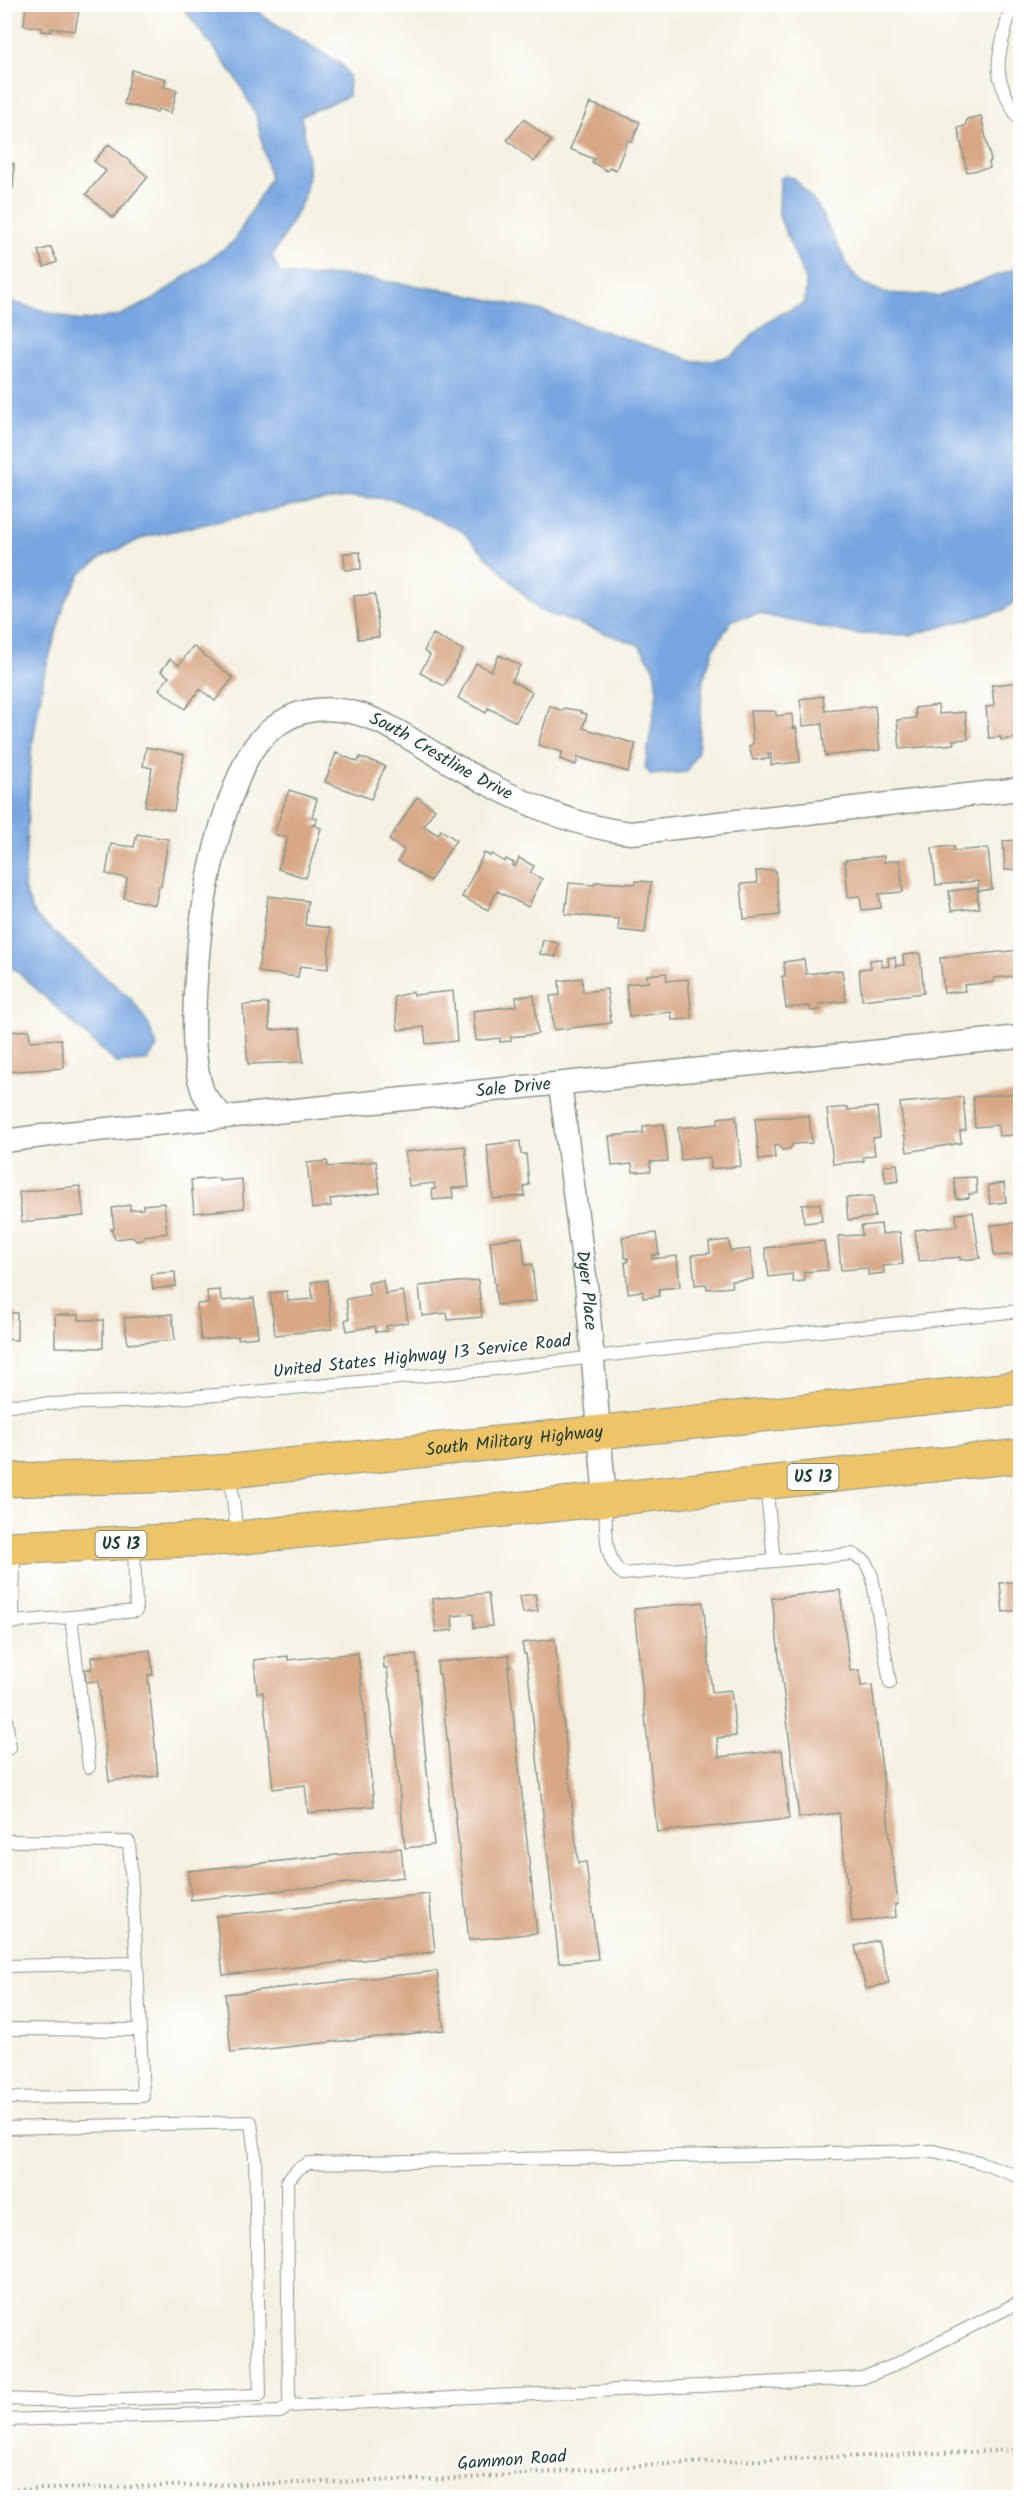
<svg xmlns="http://www.w3.org/2000/svg" width="1025" height="2502" viewBox="0 0 1025 2502" font-family="Kalam,sans-serif">
  <style>
    .water { fill: #77a5e0; stroke: #4b718a; stroke-width: 1.5 }
    .building { fill: #d8a886 }
    .lines { fill: none; stroke-linecap: round; stroke-linejoin: round }
    .service-casing { stroke: #8a978b; stroke-width: 14 }
    .minor-casing { stroke: #8a978b; stroke-width: 25 }
    .primary-casing { stroke: #8a978b; stroke-width: 35 }
    .path { stroke: #8a978b; stroke-width: 4; stroke-dasharray: 1.5 4.5; stroke-linecap: butt }
    .service { stroke: #fff; stroke-width: 12 }
    .minor { stroke: #fff; stroke-width: 22 }
    .primary { stroke: #eec469; stroke-width: 33 }
    .labels { text-anchor: middle; dominant-baseline: central; stroke-width: 4.5; stroke-linejoin: round; paint-order: stroke }
    .shield { fill: #fff; stroke: #627771; stroke-width: 1.5 }
    .shield-label { font-size: 16px; font-weight: bold; fill: #1f3d34 }
    .street-label { font-size: 18px; fill: #1f3d34; stroke: #fff }
  </style>
  <rect width="100%" height="100%" fill="#fff"/>
  <filter id="ink" filterUnits="userSpaceOnUse"><feTurbulence type="fractalNoise" baseFrequency=".0167" numOctaves="2"/><feDisplacementMap in="SourceGraphic" scale="12" xChannelSelector="R" yChannelSelector="G"/><feConvolveMatrix kernelMatrix="1 2 1 2 8 2 1 2 1" color-interpolation-filters="sRGB"/></filter>
  <filter id="wash" filterUnits="userSpaceOnUse"><feTurbulence type="fractalNoise" baseFrequency=".008" numOctaves="4" result="noise"/><feDisplacementMap in="SourceGraphic" scale="24" xChannelSelector="R" yChannelSelector="G"/><feGaussianBlur stdDeviation="1.35" result="paint"/><feColorMatrix in="noise" values="0 0 0 0 0 0 0 0 0 0 0 0 0 0 0 0 0 1.4 0 .05"/><feComposite in="paint" operator="in"/></filter>
  <g filter="url(#wash)">
    <rect width="100%" height="100%" fill="#f4f1e2"/>
    <path class="water" d="M181 5H252L266 18 342 65 349 76 348 96 301 116C306 141 313 174 303 199 295 219 282 238 272 256L280 273 308 277 341 275 438 289 539 310 695 361C742 360 735 349 767 322 777 314 793 309 805 303L806 281 779 216 780 178 786 176 794 178 817 205 851 272 866 285 884 293 940 296 1020 267V597L1004 610 911 635 854 634 759 614 732 620 714 648 703 680 698 751 686 772 651 775 645 768 657 692 654 667 639 645 539 610 462 531 392 499 354 497 295 505 145 537 104 556 81 574 65 602 44 675 31 753 24 889 35 916 132 1000 148 1023 157 1047 147 1061 116 1063 18 972 5 963V300L80 321 118 316 153 300 234 241 270 178 256 115 236 78Z"/>
    <g id="blocks">
      <path class="building" d="M26 4H80L75 31 51 28V32L41 31 42 28 24 25Z
        M132 70 166 79 164 87 177 90 171 113 158 109 157 112 124 104Z
        M590 103 640 122 632 142 628 140 616 170 610 167 607 171 592 162 594 159 570 149Z
        M981 116 991 161 989 162 990 168 967 172 958 128 965 126 967 119Z
        M524 119 551 141 534 162 507 140Z
        M109 144 148 177 113 218 86 194 106 171 94 161Z
        M4 163 14 164 13 188H4Z
        M51 247 57 262 44 267 38 251Z
        M360 552 361 569 345 570 344 553Z
        M375 594 379 637 358 639 354 596Z
        M433 634 463 650 444 686 420 673 430 655 424 651Z
        M193 646 233 678 215 701 200 689 185 709 159 689 169 677 161 671 170 659 179 665Z
        M499 655 520 665 512 681 532 692 516 722 488 708 486 713 458 698 476 663 491 671Z
        M1020 682V738L1001 740V737L989 738 986 707 994 706 992 685Z
        M823 696 825 711 875 706 880 750 825 756 822 724 803 726 800 699Z
        M938 705 939 714 965 712 968 739 953 740 954 744 900 749 897 720 916 718 915 708Z
        M550 706 563 711 564 708 581 711V713L587 714 583 728 636 744 628 772 578 757 576 765 560 759 562 752 538 745Z
        M750 711H773L776 712V716L792 714 793 728 796 727 798 739 800 762 771 765V754H768L769 759 753 760 749 747 753 743Z
        M146 747 184 754 174 811 145 806 152 768 143 766Z
        M336 753 358 762 360 757 385 766 371 799 325 782Z
        M289 790 317 799 312 817 317 818 316 824H310L321 828 306 878 278 869 288 838 274 834Z
        M417 797 435 809 424 826 438 835 441 830 456 840 430 881 398 861 404 850 389 840Z
        M137 834 168 839 161 886H159L155 905 124 898 127 878 106 874 111 844 134 847Z
        M1020 840V869L1005 870 1003 841Z
        M954 846V851L988 848 992 889 979 891 978 881 936 885 932 848Z
        M484 853 490 856 492 854 505 862 506 859 514 863 512 866 515 867 519 858 534 866 530 873 542 879 528 907 497 891 488 910 462 897Z
        M884 856V862L900 860 903 892 879 894 881 908 862 910 860 896 848 897 845 860Z
        M775 870 780 915 744 919 741 884 757 883 756 871Z
        M636 881 651 882 645 933 618 930 619 919 565 914 569 883 594 885 595 882 636 884Z
        M977 888 979 908 951 911 949 891Z
        M268 896 308 901 305 925 330 928 328 969 300 966 298 977 258 972Z
        M543 940 558 943 556 957 540 954Z
        M1020 950V980L1017 981 1016 976 994 978V982L964 985 965 991 944 993 940 958Z
        M920 953 924 993 862 1000 859 969 871 968 870 960 881 959 882 967 889 966 888 958 895 957 896 966 904 965 903 955Z
        M804 959 806 974 842 970 846 1001 819 1004 820 1010 811 1011 810 1006 786 1008 782 976H785L784 962Z
        M666 973 667 981 688 979 692 1019 672 1020 671 1012 629 1017 626 984 648 982 647 975Z
        M582 978 583 992 607 989 611 1023 554 1030 550 996 560 995 559 981Z
        M453 991 457 1041 426 1044 424 1027 398 1030 394 997 413 992 414 995Z
        M534 995 538 1034 511 1037V1041L500 1042V1038L476 1041 473 1011 517 1006 516 997Z
        M268 1003 270 1030 300 1028 303 1062 248 1064 243 1005Z
        M29 1030 30 1041 61 1039 64 1068 4 1072V1041H11L10 1032Z
        M1020 1093V1122L1014 1123 1015 1135 999 1136 998 1125 975 1127 973 1097Z
        M963 1097 966 1130 960 1131 961 1143 907 1152 900 1103Z
        M848 1107V1110L877 1107 880 1137 873 1138 875 1155 863 1157 864 1161 833 1164 827 1109Z
        M736 1116 741 1166 711 1169 710 1157 681 1160 678 1128 718 1124V1118Z
        M809 1116 812 1143 793 1144 790 1149 782 1150 778 1145 774 1146 775 1158 759 1160 755 1118Z
        M664 1124 668 1161 650 1162 651 1171 633 1172 632 1164 612 1166 609 1136 643 1133V1126Z
        M520 1141 521 1154H526L529 1185 524 1186 525 1196 493 1199 487 1145Z
        M465 1146 469 1187 452 1188 453 1198 433 1200 432 1189H435L434 1183 409 1186 405 1152Z
        M327 1161 328 1167 376 1161 380 1193 330 1199 331 1206 312 1209 307 1163Z
        M897 1164 899 1181 886 1183 883 1166Z
        M976 1177 977 1193 969 1194V1198L956 1199 954 1178Z
        M219 1178V1181L242 1179 244 1208 194 1213 191 1180Z
        M1004 1183 1006 1202 990 1204 988 1185Z
        M80 1186 84 1216 22 1222 19 1192Z
        M873 1196 875 1217 848 1220 846 1198Z
        M164 1203 167 1233 144 1236 142 1240 136 1241 133 1237 115 1239 111 1229H114L112 1208 130 1205V1210L143 1209V1205Z
        M820 1203 822 1221 804 1223 802 1205Z
        M973 1212 980 1258 960 1260V1257L918 1261 915 1230 957 1226 956 1214Z
        M1020 1222V1254L994 1256 991 1225Z
        M881 1224 882 1234 900 1232 903 1264 883 1266 884 1273 868 1275V1268L841 1270 838 1236 862 1235 861 1226Z
        M656 1233 659 1254 652 1255V1259L677 1256 680 1287 659 1289V1296L643 1298 642 1291 628 1293 625 1262H628V1258H625L622 1237Z
        M522 1237 525 1265 532 1264 536 1301 497 1305 490 1241Z
        M729 1240 730 1251 750 1249 753 1279 731 1281 732 1287 707 1289 706 1284 695 1285 692 1255 710 1253 709 1242Z
        M824 1241 828 1270 804 1272 805 1281 793 1282 792 1274 769 1277 765 1248Z
        M175 1272 176 1286 153 1289 151 1274Z
        M327 1280 332 1329 275 1335 270 1293 287 1291 288 1301 313 1299 311 1282Z
        M383 1280 385 1294 403 1291 408 1322 386 1326 387 1331 376 1332 375 1326 347 1331 345 1320 349 1319 346 1299 370 1295 368 1283Z
        M478 1280 482 1317 448 1320 447 1313 422 1316 419 1286Z
        M220 1290 221 1301 254 1298 258 1337 238 1339V1336L201 1340 197 1304 208 1303 207 1291Z
        M4 1313H17V1340L4 1339Z
        M172 1314 175 1340 128 1344 124 1318Z
        M55 1315H79V1320H103V1348L55 1347Z
        M1020 1581V1610L1003 1612 1000 1583Z
        M840 1590 850 1671 859 1670 861 1686 872 1685 898 1904H895L896 1917 852 1922 839 1813 799 1818 772 1598Z
        M488 1593 492 1626 474 1628 473 1614 452 1616 453 1630 436 1632 432 1599Z
        M535 1594 538 1611 523 1613 520 1596Z
        M703 1602 712 1692 731 1690 736 1736 717 1738 719 1757 782 1750 789 1819 657 1832 634 1609Z
        M555 1639 578 1863 586 1862 598 1959 559 1963 526 1654H524L522 1643Z
        M150 1650 153 1675H148L158 1776 109 1781 98 1681 86 1682 85 1669H92L91 1657Z
        M358 1653 374 1806 308 1813 305 1785 273 1789 263 1692 257 1693 254 1660 288 1656V1660Z
        M416 1654 434 1845 405 1848 387 1668H384L383 1657Z
        M509 1655 510 1667H508L537 1933 469 1940 440 1674H438L437 1662Z
        M401 1848 404 1877 191 1900 188 1871Z
        M429 1894 435 1952 223 1975 216 1916Z
        M878 1940 889 1983 866 1989 855 1946Z
        M437 1971 444 2030 231 2053 225 1994Z"/>
    </g>
  </g>
  <g filter="url(#ink)">
    <use href="#blocks" fill-opacity="0" stroke="#8a978b" stroke-width="1.5"/>
    <g class="lines">
      <g class="service-casing">
        <path id="service" d="M1011 4C1000 61 986 66 1020 121
          M4 1405 126 1402 241 1393 495 1369 761 1337 1020 1311
          M230 1472 237 1535
          M766 1483 774 1561 852 1554 865 1561 872 1576 890 1683
          M605 1501C607 1524 602 1560 623 1574L774 1561
          M71 1617 89 1767
          M4 1623 136 1611 134 1545
          M13 1623 14 1549
          M4 1704 10 1748
          M4 1841 129 1842 137 1963 4 1966
          M4 2029 140 2030
          M4 2098 143 2096 137 1963
          M4 2128 251 2122 255 2156 260 2395 62 2401 4 2399
          M289 2406 287 2181 298 2169 308 2163 934 2151 979 2162 1020 2177
          M4 2420 280 2412 289 2406 862 2378 890 2367 1020 2302"/>
      </g>
      <g class="minor-casing">
        <g id="minor">
          <path id="s1" d="M560 1084 587 1292 605 1499"/>
          <path id="s2" d="M224 1117C216 1109 205 1100 202 1089 192 1059 194 1024 195 994 199 928 207 864 229 802 236 785 241 768 251 752 262 734 284 717 304 712 362 698 407 739 454 765 508 796 568 826 631 833L1020 789"/>
          <path id="s3" d="M4 1141 57 1134 1020 1037"/>
        </g>
      </g>
      <g class="primary-casing">
        <g id="primary">
          <path id="s4" d="M4 1480 153 1476 230 1471 1020 1388"/>
          <path d="M4 1548 237 1538 1020 1456"/>
        </g>
      </g>
      <path class="path" d="M4 2490 453 2479 684 2463 1020 2450"/>
      <use href="#service" class="service"/>
      <use href="#minor" class="minor"/>
      <use href="#primary" class="primary"/>
    </g>
  </g>
  <g class="labels">
    <g class="shield">
      <rect x="787.5" y="1464" width="51" height="26" rx="4.5"/>
      <rect x="95.5" y="1531" width="51" height="26" rx="4.5"/>
    </g>
    <g class="shield-label">
      <text x="813" y="1477">US 13</text>
      <text x="121" y="1544">US 13</text>
    </g>
    <g class="street-label">
      <text stroke="none"><textPath href="#s2" startOffset="598">South Crestline Drive</textPath></text>
      <text stroke="none"><textPath href="#s3" startOffset="512">Sale Drive</textPath></text>
      <text stroke="none"><textPath href="#s1" startOffset="208">Dyer Place</textPath></text>
      <text transform="translate(422 1357) rotate(-6)">United States Highway 13 Service Road</text>
      <text stroke="none"><textPath href="#s4" startOffset="512">South Military Highway</textPath></text>
      <text transform="translate(512 2461) rotate(-4)">Gammon Road</text>
    </g>
  </g>
  <rect width="1025" height="2502" fill="none" stroke="#fff" stroke-width="24"/>
</svg>
